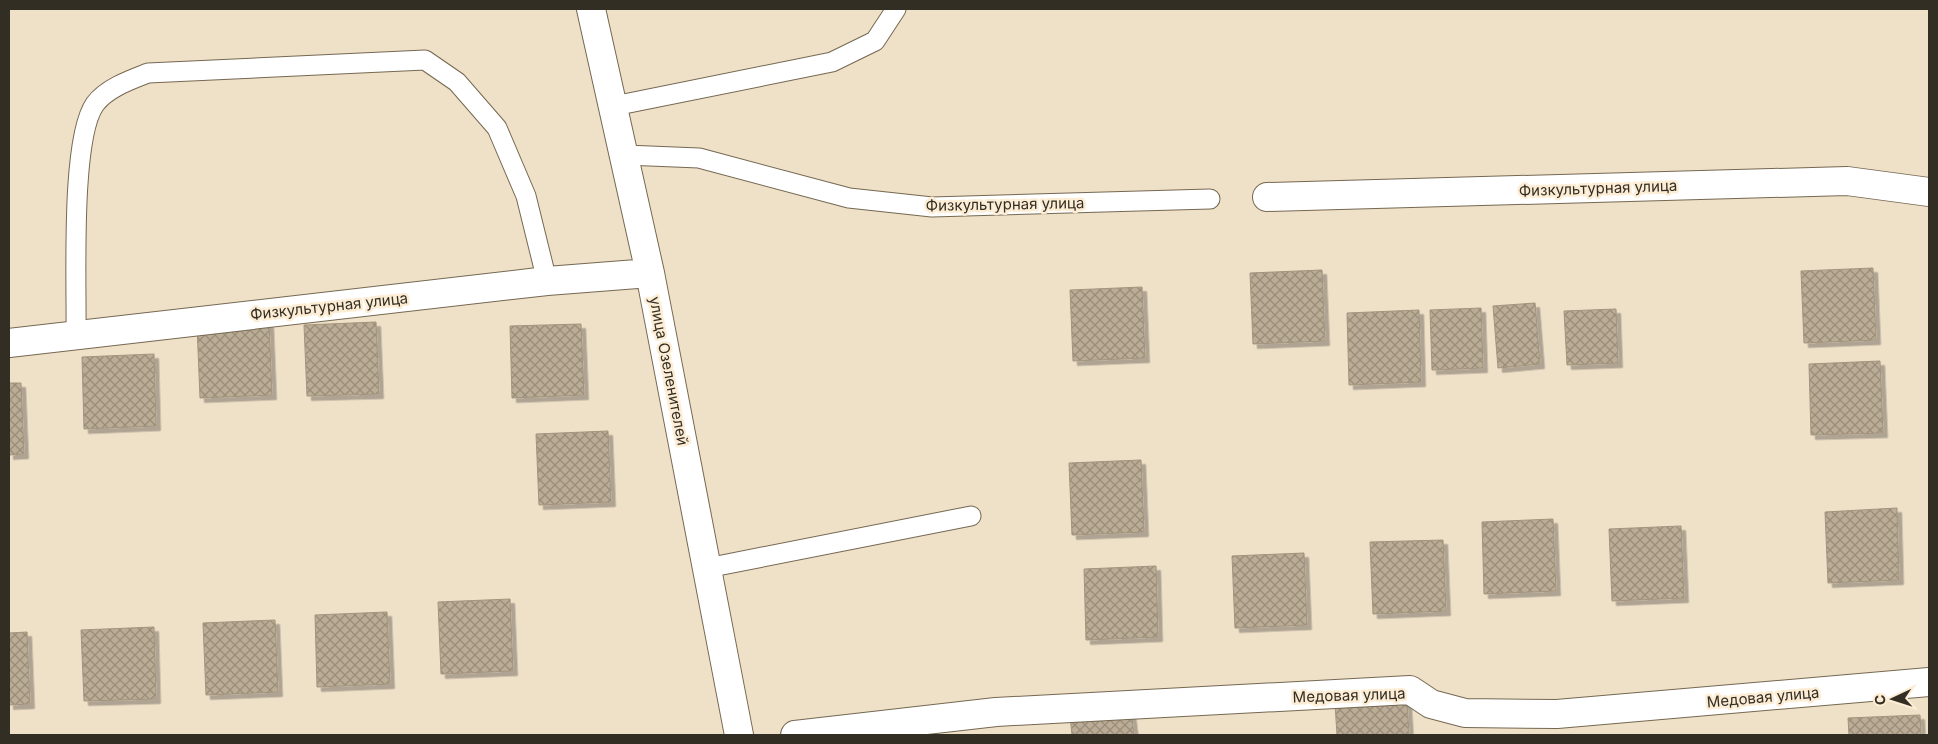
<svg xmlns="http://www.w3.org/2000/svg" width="1938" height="744" viewBox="0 0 1938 744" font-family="Inter,sans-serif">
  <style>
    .building { fill: url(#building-cross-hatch); stroke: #a2947d; filter: url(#shadow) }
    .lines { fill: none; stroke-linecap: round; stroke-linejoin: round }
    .service-casing { stroke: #756852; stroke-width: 21 }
    .minor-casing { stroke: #756852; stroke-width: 30 }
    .service { stroke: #fff; stroke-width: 19 }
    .minor { stroke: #fff; stroke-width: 28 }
    .labels { text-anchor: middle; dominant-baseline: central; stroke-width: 5; stroke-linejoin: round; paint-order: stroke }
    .street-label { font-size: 15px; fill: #332e24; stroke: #fdedd5 }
  </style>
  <defs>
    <pattern id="building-cross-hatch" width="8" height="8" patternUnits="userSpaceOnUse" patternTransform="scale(1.25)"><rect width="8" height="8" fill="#bbac95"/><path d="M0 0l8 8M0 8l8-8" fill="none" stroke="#998c79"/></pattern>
    <filter id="shadow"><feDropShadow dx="4.5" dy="4.5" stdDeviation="0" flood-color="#0004"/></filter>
  </defs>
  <rect width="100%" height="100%" fill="#efe0c8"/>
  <path class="building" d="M1873 268 1876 340 1804 343 1801 271Z
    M1322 270 1325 341 1253 344 1250 273Z
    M1142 287 1145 358 1073 361 1070 290Z
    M1535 303 1540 364 1498 368 1493 306Z
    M1481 308 1483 368 1432 370 1430 310Z
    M1616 309 1618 363 1567 365 1564 311Z
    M1419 310 1421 382 1349 385 1347 313Z
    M376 322 379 394 307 396 304 325Z
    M269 323 272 395 200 398 197 326Z
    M581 324 584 395 512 398 510 326Z
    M154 354 156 426 84 429 82 357Z
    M1880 361 1883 433 1811 435 1809 364Z
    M9 383H21L24 454 9 455Z
    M608 431 611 502 539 505 536 434Z
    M1141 460 1144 532 1072 535 1069 463Z
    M1897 508 1899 580 1828 583 1825 512Z
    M1553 519 1556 591 1484 594 1482 522Z
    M1681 526 1684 598 1612 601 1609 529Z
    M1443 540 1446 611 1373 614 1370 542Z
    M1304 553 1307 625 1235 628 1232 556Z
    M1156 566 1158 637 1086 640 1084 569Z
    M510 599 513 671 441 674 438 602Z
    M387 612 390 684 317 687 315 615Z
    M275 620 278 692 206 695 203 623Z
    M154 627 156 699 84 701 81 630Z
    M27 632 30 704 9 705V633Z
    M1407 701 1409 735H1337L1335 704Z
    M1131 710 1134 735H1072L1070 716Z
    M1920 715 1921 735H1849L1848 718Z"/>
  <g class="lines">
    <g class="service-casing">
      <path id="service" d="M614 106 832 62 875 41 896 9
        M625 155 699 158 849 198 932 207 1210 199
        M76 335C77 286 70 139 95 104 107 88 130 80 148 73L425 60 457 82 497 128 526 196 547 281
        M707 568 971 516"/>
    </g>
    <g class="minor-casing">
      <path id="minor" d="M591 9 650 273 739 735
        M1267 197 1847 181 1929 192
        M9 343 547 281 650 273
        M795 735 996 712 1410 690 1431 704 1465 713 1557 714 1929 682"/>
    </g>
    <use href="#service" class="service"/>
    <use href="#minor" class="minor"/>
  </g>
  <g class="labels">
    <g class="street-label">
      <text transform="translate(1598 188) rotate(-2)">Физкультурная улица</text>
      <text transform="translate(1005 204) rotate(-1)">Физкультурная улица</text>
      <text transform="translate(329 306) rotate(-6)">Физкультурная улица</text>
      <text transform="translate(669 371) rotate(79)">улица Озеленителей</text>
      <text transform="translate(1349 695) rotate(-2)">Медовая улица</text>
      <text transform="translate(1763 697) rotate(-5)">Медовая улица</text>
    </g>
  </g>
  <rect width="1938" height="744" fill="none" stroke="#332e24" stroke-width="20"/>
  <g transform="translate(1893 699) rotate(266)" stroke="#fdedd5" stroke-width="4" paint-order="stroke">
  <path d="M0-4L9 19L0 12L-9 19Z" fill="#332e24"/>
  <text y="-8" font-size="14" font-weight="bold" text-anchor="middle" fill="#332e24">С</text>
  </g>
</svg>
